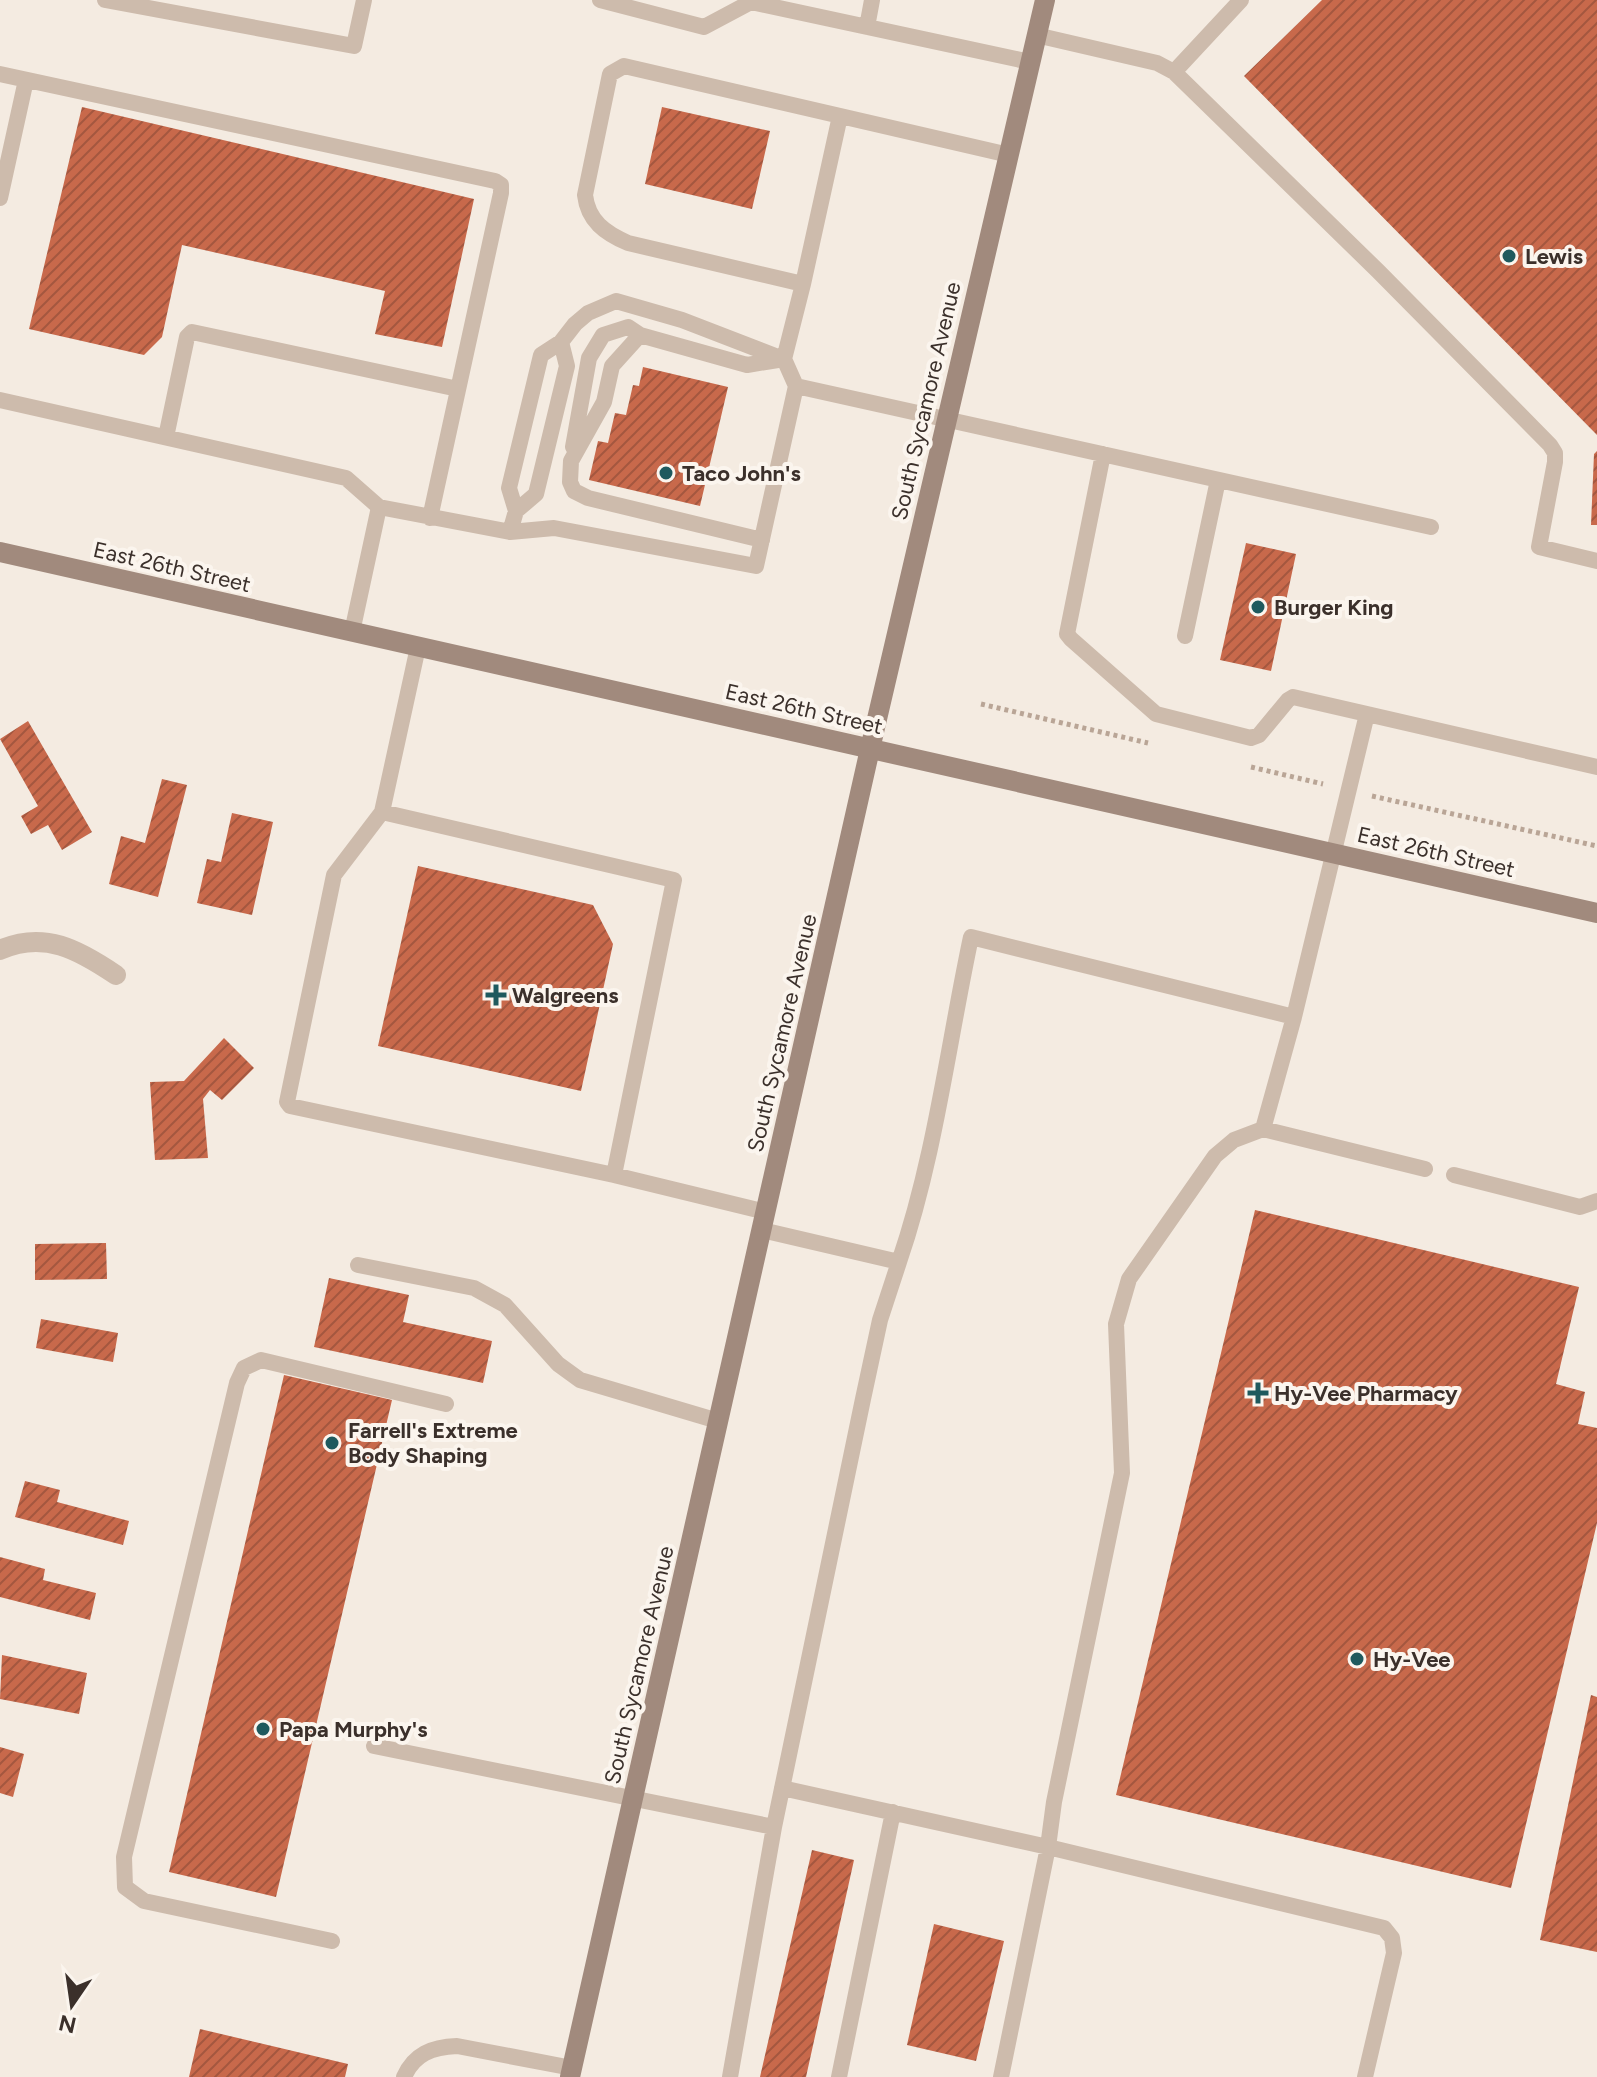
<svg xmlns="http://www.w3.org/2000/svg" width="1597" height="2077" viewBox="0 0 1597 2077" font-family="Figtree,sans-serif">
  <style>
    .building { fill: url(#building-hatch) }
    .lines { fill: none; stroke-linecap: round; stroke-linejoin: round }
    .path { stroke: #b9a596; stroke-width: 5; stroke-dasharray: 4 4; stroke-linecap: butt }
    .lane { stroke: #cdbbac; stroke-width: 16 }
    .street { stroke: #cdbbac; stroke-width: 20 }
    .secondary { stroke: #a18a7d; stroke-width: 20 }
    .poi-dot { fill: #1f5a5e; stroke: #fbf5ee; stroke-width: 3 }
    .labels { text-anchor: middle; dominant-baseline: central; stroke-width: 8; stroke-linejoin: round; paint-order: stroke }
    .poi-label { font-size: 22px; font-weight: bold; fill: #3b302b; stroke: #fbf5ee; text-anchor: start }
    .street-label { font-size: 22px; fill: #3b302b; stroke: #fbf5ee }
  </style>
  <defs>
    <pattern id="building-hatch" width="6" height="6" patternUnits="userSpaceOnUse" patternTransform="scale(2)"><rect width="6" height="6" fill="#c8694b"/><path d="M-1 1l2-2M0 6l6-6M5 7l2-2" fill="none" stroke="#a4573f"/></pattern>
  </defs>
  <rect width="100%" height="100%" fill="#f4ebe1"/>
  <path class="building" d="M1322 0H1597V435L1244 76Z
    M82 107 474 199 442 347 375 334 385 291 182 245 162 337 144 355 29 329Z
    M662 107 770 131 752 209 645 184Z
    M643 367 728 387 700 506 589 480 598 441 608 443 615 413 626 415 633 385 639 386Z
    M1597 451V525H1591L1594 454Z
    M1246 543 1296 554 1271 671 1220 660Z
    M28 721 92 832 62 850 48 825 31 834 21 816 38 806 0 739Z
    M162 779 187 785 158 897 109 884 121 836 145 843Z
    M232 813 273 822 252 915 197 903 207 859 221 862Z
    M418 866 593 905 613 944 581 1091 378 1046Z
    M224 1038 254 1068 222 1100 210 1090 203 1099 208 1158 155 1160 150 1082 184 1081Z
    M1255 1210 1579 1287 1556 1384 1585 1392 1578 1424 1597 1428V1523L1511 1888 1116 1795Z
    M106 1243 107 1279 35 1280V1244Z
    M329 1278 409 1295 403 1322 492 1341 483 1383 314 1347Z
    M41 1319 118 1333 113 1362 36 1348Z
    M284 1375 392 1400 276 1897 169 1872Z
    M25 1481 60 1490 57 1502 129 1521 123 1545 15 1517Z
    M0 1557 45 1569 43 1580 96 1593 90 1620 0 1597Z
    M2 1655 87 1673 79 1714 0 1699Z
    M1591 1695 1597 1697V1952L1540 1940Z
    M0 1747 24 1754 13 1797 0 1793Z
    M812 1850 854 1860 806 2077H760Z
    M934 1924 1004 1941 976 2061 907 2045Z
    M200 2029 348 2064 345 2077H189Z"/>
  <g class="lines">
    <path class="path" d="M981 704 1148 743
      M1251 767 1323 784
      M1372 796 1597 846"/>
    <path class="lane" d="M105 0 354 46 364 0
      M600 0 704 27 751 2 1030 62
      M867 27 872 0
      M1036 35 1157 63 1174 72 1378 271 1550 445 1555 453V462L1539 547 1597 561
      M1174 72 1241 0
      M0 74 495 181 501 185V193L430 518
      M840 116 803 284 628 243C605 233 588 221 585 195L610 74 624 66 1009 155
      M0 198 26 80
      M796 386 784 359 803 284
      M0 400 346 478 379 507
      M166 437 187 337 192 332 458 389
      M573 447 589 358 603 335 628 327 640 335
      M1103 454 1067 634 1071 639 1156 714 1251 738 1259 735 1288 700 1293 697 1367 714
      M516 511 536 494 567 366 561 342
      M510 532 516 511 509 488 541 355 561 342 575 324 588 313 616 301 682 320 783 359
      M762 540 588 498 574 491 570 482 571 461 604 402 612 366 640 335 747 365 784 359
      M352 632 379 507 510 532 554 528 756 566 796 386 1431 527
      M1185 636 1218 480
      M418 647 382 812 674 880 614 1175 766 1212
      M382 812 334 875 287 1102 290 1106 614 1175
      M1263 1129 1234 1140 1215 1156 1129 1279 1116 1324 1122 1473 1054 1802 1048 1847 1384 1928 1392 1938 1394 1953 1365 2077
      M1425 1169 1263 1129 1294 1017 1367 714 1597 767
      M1454 1175 1580 1207 1597 1201
      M762 1230 899 1262C935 1157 948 1045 971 937L1294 1017
      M358 1265 474 1288 505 1305 558 1364 580 1380 718 1421
      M374 1746 774 1827 863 1399 880 1320 899 1262
      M782 1788 1048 1847 1001 2077
      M332 1941 144 1901 125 1887 124 1857 237 1383 244 1368 261 1360 446 1404
      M404 2077C414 2054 432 2047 457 2046L572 2068
      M730 2077 774 1827
      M839 2077 893 1812"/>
    <path class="street" d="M0 950C44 930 79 950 116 975"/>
    <path class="secondary" d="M0 552 1597 913
      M570 2077 870 749 1045 0"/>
  </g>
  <g class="poi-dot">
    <circle cx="1509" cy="256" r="8"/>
    <circle cx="666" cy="473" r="8"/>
    <circle cx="1258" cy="607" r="8"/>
    <path d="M492 983h8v8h8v8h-8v8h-8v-8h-8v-8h8z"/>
    <path d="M1254 1381h8v8h8v8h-8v8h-8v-8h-8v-8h8z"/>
    <circle cx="332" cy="1443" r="8"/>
    <circle cx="1357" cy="1659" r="8"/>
    <circle cx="263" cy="1729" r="8"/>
  </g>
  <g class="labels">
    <g class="poi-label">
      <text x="1525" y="256">Lewis</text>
      <text x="682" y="473">Taco John's</text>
      <text x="1274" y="607">Burger King</text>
      <text x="512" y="995">Walgreens</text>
      <text x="1274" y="1393">Hy-Vee Pharmacy</text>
      <text x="348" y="1430">Farrell's Extreme<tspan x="348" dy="25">Body Shaping</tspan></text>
      <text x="1373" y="1659">Hy-Vee</text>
      <text x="279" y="1729">Papa Murphy's</text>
    </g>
    <g class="street-label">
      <text transform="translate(926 401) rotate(-77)">South Sycamore Avenue</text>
      <text transform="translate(172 567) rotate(13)">East 26th Street</text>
      <text transform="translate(804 709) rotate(13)">East 26th Street</text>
      <text transform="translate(1436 852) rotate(13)">East 26th Street</text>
      <text transform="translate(782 1033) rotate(-77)">South Sycamore Avenue</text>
      <text transform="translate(639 1665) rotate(-77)">South Sycamore Avenue</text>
    </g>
  </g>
  <g transform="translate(72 2005) rotate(193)" stroke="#fbf5ee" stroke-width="6" paint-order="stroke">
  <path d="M0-6L14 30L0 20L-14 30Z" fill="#3b302b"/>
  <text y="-12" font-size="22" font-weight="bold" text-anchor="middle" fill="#3b302b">N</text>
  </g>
</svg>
